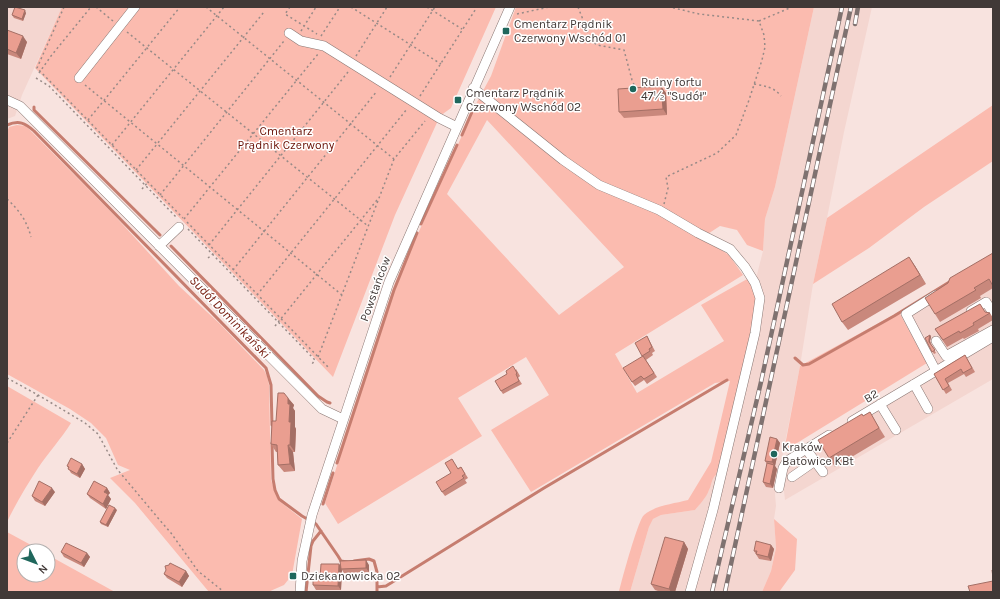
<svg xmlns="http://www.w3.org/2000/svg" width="1000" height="599" viewBox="0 0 1000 599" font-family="Karla,sans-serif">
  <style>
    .built { fill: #f4d6d0 }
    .green { fill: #fbbbaf; fill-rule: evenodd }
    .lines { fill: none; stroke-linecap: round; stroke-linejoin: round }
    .stream { stroke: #c67d6f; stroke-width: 3 }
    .minor-casing { stroke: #8a7773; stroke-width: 10 }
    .path { stroke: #988a87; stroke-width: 1.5; stroke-dasharray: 2 3; stroke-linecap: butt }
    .minor { stroke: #fff; stroke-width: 9 }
    .rail-casing { stroke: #7f7270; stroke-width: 4.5 }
    .rail { stroke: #fff; stroke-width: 3; stroke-dasharray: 9; stroke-linecap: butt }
    .wall { fill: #c9887c }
    .shaded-wall { fill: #a46f65 }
    .building { fill: #ea9e90; stroke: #a46f65 }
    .poi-dot { fill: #1f675c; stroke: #fff; stroke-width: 1.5 }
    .labels { text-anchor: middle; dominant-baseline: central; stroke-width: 3; stroke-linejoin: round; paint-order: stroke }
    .poi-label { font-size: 12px; fill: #413937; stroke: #fff; text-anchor: start }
    .park-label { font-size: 12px; fill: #691005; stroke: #fff }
    .street-label { font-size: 12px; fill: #413937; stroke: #fff }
    .water-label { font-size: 13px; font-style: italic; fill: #792114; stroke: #fff }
  </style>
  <rect width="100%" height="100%" fill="#f8e3df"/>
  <path class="built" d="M7 7H62L22 95 15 116 7 119Z
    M814 7H872L844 132 827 218 813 284 800 366 775 494 776 506 774 519 776 548 771 571 762 592H630L649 527 653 519 661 515 695 510 704 499 709 490 713 478 716 475 742 382 730 381 763 251 765 219 775 187Z
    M993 253V333L938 366 927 363 899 312Z
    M993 339V379L785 500 783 482 785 468 817 446Z"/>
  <path class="green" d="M62 7H496L451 108 440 116 395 215 333 377 35 68Z
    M516 7H814L775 187 765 219 763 251 747 245 737 230 720 226 700 239 711 243 729 255 743 275 615 354 637 393 724 341 701 305 749 278 756 292V311L742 382 716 475C711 479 712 485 709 490 706 498 700 504 695 510L661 515 653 519 649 527 630 592H619C622 580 638 520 644 515 656 505 673 504 688 500L711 462 730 381 715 383 531 492 491 430 549 395 526 357 458 398 482 436 338 524 325 503 395 285 477 102 491 76ZM487 120 624 267 559 315 447 194Z
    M993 105V161L924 207 869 248 813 284 827 218Z
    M17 125 26 126 114 215 179 286 220 324 264 370 267 376 269 385 271 480 278 500 302 519 292 575 284 585 268 592H209L135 503 110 478 130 470 118 465 106 438 91 423 70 409 7 374V132L9 127Z
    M899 312 927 363 784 451 800 366Z
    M7 386 71 423C61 439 48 453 38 468 27 485 16 503 7 522Z
    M774 519 797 539 795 570 779 592H762L771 571 776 548Z
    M7 532 42 551H24V575H48V555L115 592H7Z"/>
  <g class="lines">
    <path class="stream" d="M34 107V110L160 235
      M7 125C19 120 25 123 34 131L266 368 271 385 272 425
      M462 135 475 105
      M421 224 457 145
      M171 246 318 396 327 402 330 403
      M795 358 803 365 809 364 894 316 951 281
      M272 443 273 479 275 490 279 499 302 516 316 524 338 556 341 561 347 562
      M337 463 394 290 417 233
      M323 504 333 473
      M354 561 369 559 374 561 377 572V592
      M377 587 386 586 544 488 727 380
      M306 592 311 546 313 541 321 531"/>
    <g class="minor-casing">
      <path id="minor" d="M289 33 301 41 324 46 439 118 457 127
        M79 78 135 7
        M473 88 563 160 599 185 659 210 698 233 730 249 745 267 755 283 760 298 755 333 713 510 690 592
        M7 100 20 106 322 409 343 419
        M159 246 179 227
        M936 295 906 314 936 371
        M971 311 986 302 993 313
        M936 341 946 356 993 330
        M914 384 928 409
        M880 404 896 430
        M852 421 993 337
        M806 449 823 472
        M792 477 815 461
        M779 488 783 468 787 461 829 435
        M300 592 302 561 312 515 389 282 510 7"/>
    </g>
    <path class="path" d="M64 7 37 68 183 218
      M96 7 113 21
      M206 7 394 159 425 121
      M290 7 285 14 317 34
      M351 7 441 64
      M427 7 462 29
      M578 7 591 40 597 45 624 50 632 80 636 89
      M517 14 549 7
      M759 21 792 7
      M301 31 316 7
      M127 32 368 226
      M321 36 340 7
      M356 56 387 7
      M39 73 51 56 91 7
      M390 77 435 7
      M36 78 49 86 177 218
      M754 84C765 86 774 87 781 96
      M85 85 342 295
      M420 96 477 7
      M88 120 180 7
      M112 145 224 7
      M136 170 264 12
      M142 189 148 182
      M160 195 284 41
      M7 199C19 210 27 221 31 237
      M664 204 668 188 666 177 717 153 736 135 749 100 762 60 765 47 764 35 759 21 699 14 670 7
      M184 219 318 54
      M187 222 328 367
      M188 229 315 360 312 364
      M209 245 348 72
      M208 258 215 252
      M233 270 377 91
      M257 295 407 109
      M275 326 377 200
      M318 357 394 159
      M7 378 38 395 85 423 98 434 117 469 158 518 171 533 198 571 224 592
      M7 443 38 395"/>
    <use href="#minor" class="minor"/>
    <g class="rail-casing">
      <path id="rail" d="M855 24 858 7
        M712 592 761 382 842 7
        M725 592 851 7"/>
    </g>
    <use href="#rail" class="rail"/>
  </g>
  <path class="wall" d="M26 13 23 21 14 18 12 15Z
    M7 30 27 42 21 59 7 54Z
    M666 93 667 115 624 118 619 112Z
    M993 253V288L980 296 981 298 940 322 935 314 948 283Z
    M909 257 915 266 926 284 848 330 842 322Z
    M985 312 990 313 993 318V320L978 329 979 331 964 339 963 338 947 347 935 329Z
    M930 335 931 337 930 341 931 344 936 353 934 354 925 338Z
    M647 336 655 351 652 353 653 355 646 360 657 377 647 384 644 380 635 386 632 382 642 356Z
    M965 355 975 372 966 377 964 374 948 383 952 390 946 394 934 374Z
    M516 369 520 376 518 378 522 384 503 394 501 391Z
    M288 398 294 405 293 408 295 411V427L296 429 295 452H293L295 471 284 472 278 465 277 452H276L271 444 276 421Z
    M870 412 875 421 885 437 835 467 829 458 863 416Z
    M777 439 780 443 775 466 777 469 773 488 766 487 763 482 767 464 765 461Z
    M82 464 85 469 80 478 71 473 67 466Z
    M461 467 468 478 465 480 467 483 445 496 442 492 458 468Z
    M107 488 110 493 108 495 111 499 106 509 90 498 87 494Z
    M55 492 45 506 35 501 32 496Z
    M117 510 108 527 101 524 100 522Z
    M684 542 688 549 675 592H661L655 590 651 584Z
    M771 545 774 549 771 561 759 559 754 551Z
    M61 552 87 553 90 557 84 567 64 557Z
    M339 564 341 567 369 565V572L344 573 342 570 341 590H316L313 585 320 578Z
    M186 571 189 576 182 587 167 578 164 574Z"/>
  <path class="shaded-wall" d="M25 10 26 13 23 21 22 19Z
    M23 36 27 42 21 59 16 53Z
    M661 86 666 93 667 115 663 109Z
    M909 257 915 266 926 284 920 275Z
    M930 335 931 337 930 341 931 344 929 342V339Z
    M288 398 294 405 293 408 295 411V427L296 429 295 452 290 445Z
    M777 439 780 443 775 466 777 469 773 488 770 484 774 465 772 462Z
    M288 445 293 452 295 471 290 464Z
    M82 464 85 469 80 478 77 474Z
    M52 488 55 492 45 506 42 502Z
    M107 488 110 493 108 495 111 499 106 509 103 504 104 492Z
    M115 508 117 510 108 527 106 525Z
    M684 542 688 549 675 592H671L669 589Z
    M771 545 774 549 771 561 768 557Z
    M87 553 90 557 84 567 81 563Z
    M366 560 369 565V572L366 568Z
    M339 564 342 568 341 569 342 570 341 590 338 586Z
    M186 571 189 576 182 587 179 582Z"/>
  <path class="building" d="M15 7 25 10 22 19 12 15Z
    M7 30 23 36 16 53 7 49Z
    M661 86 663 109 619 112 618 89Z
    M993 253V286L989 279 974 288 976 290 935 314 925 298 948 283 950 278Z
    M909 257 920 275 842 322 832 304Z
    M980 304 985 312 990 313 973 323 974 325 960 333 959 331 943 340 935 329Z
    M930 335 929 339V342L935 350 932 352 925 338Z
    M647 336 652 347 649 349 650 351 642 356 635 343Z
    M965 355 972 368 963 373 961 369 945 379 949 386 943 390 934 374Z
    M643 356 654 373 644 379 641 376 632 382 623 368Z
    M513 366 517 373 516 374 519 381 501 391 495 381 507 374 506 371Z
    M278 393H284L288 398V404H290L289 422H291L290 445H288L290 464 278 465 277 445 271 444 272 421H276Z
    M870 412 879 428 829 458 818 440 862 414 863 416Z
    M770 437 777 439 772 462 765 461Z
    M71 458 82 464 77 474 68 469 69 467 67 466Z
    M452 459 458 469 461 467 465 474 462 476 464 478 442 492 436 482 451 473 445 463Z
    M767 463 774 465 770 484 763 482Z
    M39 481 52 488 42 502 32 496Z
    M94 481 107 488 104 492 108 494 103 504 87 494Z
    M109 505 115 508 106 525 100 522Z
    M665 537 684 542 669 589 651 584Z
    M756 541 771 545 768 557 756 554 757 551H754Z
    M66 543 87 553 81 563 61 552Z
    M366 560V568L341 569 340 561Z
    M170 563 186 571 179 582 164 574 166 570 165 566 169 565Z
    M321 564H339L338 586 313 585V578H320Z
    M992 570H993V578Z
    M993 581V592H970L968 586Z"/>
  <g class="poi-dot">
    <rect x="502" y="27" width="8" height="8" rx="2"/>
    <circle cx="633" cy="89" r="4"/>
    <rect x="454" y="96" width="8" height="8" rx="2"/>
    <circle cx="774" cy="454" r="4"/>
    <rect x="289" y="572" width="8" height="8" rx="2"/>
  </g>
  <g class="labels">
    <g class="poi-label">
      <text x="514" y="24">Cmentarz Prądnik<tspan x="514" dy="14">Czerwony Wschód 01</tspan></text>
      <text x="641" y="82">Ruiny fortu<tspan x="641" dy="14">47½ "Sudół"</tspan></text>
      <text x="466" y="93">Cmentarz Prądnik<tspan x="466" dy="14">Czerwony Wschód 02</tspan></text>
      <text x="782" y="447">Kraków<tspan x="782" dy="14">Batowice KBt</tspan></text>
      <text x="301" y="576">Dziekanowicka 02</text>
    </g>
    <g class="park-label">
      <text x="286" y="131">Cmentarz<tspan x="286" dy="14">Prądnik Czerwony</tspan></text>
    </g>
    <g class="street-label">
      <text transform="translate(375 289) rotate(-70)">Powstańców</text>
      <text transform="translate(871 396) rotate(-31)">B2</text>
    </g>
    <g class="water-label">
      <text transform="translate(230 317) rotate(46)">Sudół Dominikański</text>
    </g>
  </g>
  <rect width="1000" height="599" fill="none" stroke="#413937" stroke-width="16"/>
  <g transform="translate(36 563) rotate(132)"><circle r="19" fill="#ffffff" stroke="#b3b0af"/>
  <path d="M0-3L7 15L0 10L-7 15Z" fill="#1f675c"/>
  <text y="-6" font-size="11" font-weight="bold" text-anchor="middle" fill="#413937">N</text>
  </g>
</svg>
